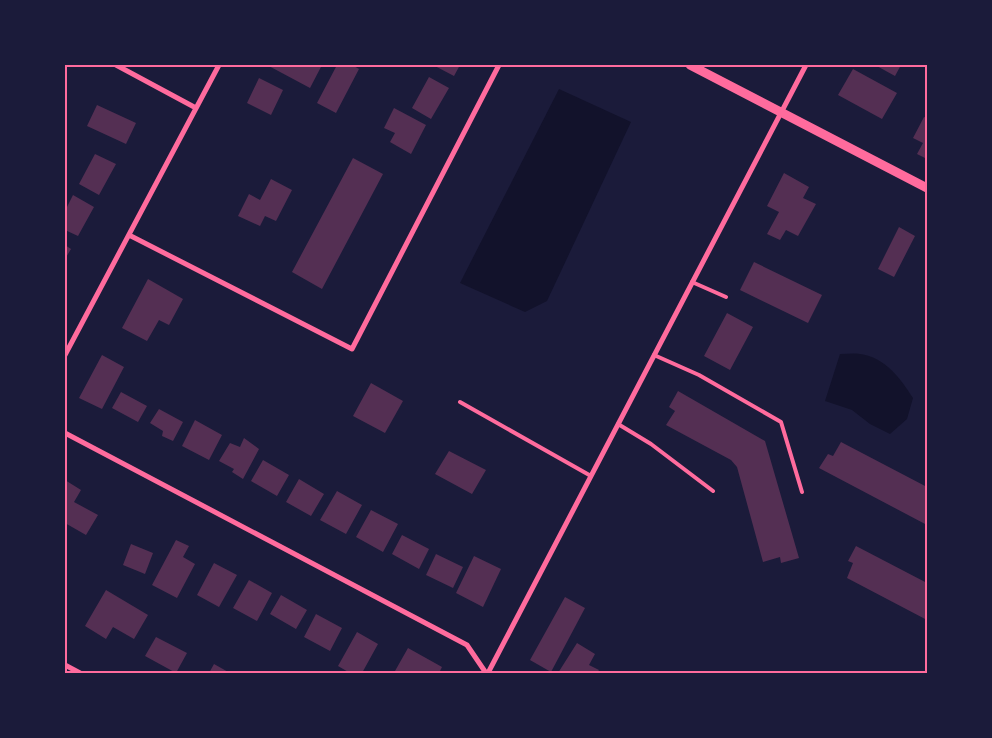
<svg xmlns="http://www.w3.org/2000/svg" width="992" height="738" viewBox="0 0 992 738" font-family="Arial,sans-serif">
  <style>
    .water { fill: #12122b }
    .building { fill: #542f53 }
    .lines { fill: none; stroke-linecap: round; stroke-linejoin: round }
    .service { stroke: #ff6b9d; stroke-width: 4 }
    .minor { stroke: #ff6b9d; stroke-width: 5 }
    .tertiary { stroke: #ff6b9d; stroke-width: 9 }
    .neatline { fill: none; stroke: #ff6b9d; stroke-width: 2 }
  </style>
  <rect width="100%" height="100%" fill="#1b1b3a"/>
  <path class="water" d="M559 89 631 122 547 301 525 312 460 283Z
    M840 354C847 354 854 353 860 354 885 357 901 379 913 398L907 419 890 434 870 424 852 410 825 401Z"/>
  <path class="building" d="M267 65H322L310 88Z
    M337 65H352L359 69 336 113 317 103Z
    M433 65H460L454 76Z
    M875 65H901L895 76Z
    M853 69 897 93 882 119 838 95Z
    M429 77 449 88 431 119 412 108Z
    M259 78 283 90 271 115 247 103Z
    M97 105 136 123 126 144 87 126Z
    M394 108 426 125 411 154 390 142 395 133 384 128Z
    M924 117 927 118V159L917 154 923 143 913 138Z
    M95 154 116 164 99 195 79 184Z
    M353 158 383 174 322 289 292 272Z
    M784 173 809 187 803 198 816 204 798 236 786 230 780 240 767 234 779 212 767 206Z
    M271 179 292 190 276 221 265 216 260 226 238 216 249 194 260 200Z
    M73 195 94 207 78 236 65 230V211Z
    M899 227 915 236 894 277 878 269Z
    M65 245 71 249 65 259Z
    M754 262 822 295 808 323 740 290Z
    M148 279 183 299 169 325 159 320 147 341 122 328Z
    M727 313 753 327 730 370 704 356Z
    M102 355 124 367 102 409 79 398Z
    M371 383 403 401 385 433 353 416Z
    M678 391 765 441 799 558 781 563 780 557 763 562 737 467 731 460 666 425 675 411 669 407Z
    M121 392 147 406 138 422 112 408Z
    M159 409 183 422 173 441 162 436 163 431 150 423Z
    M195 420 222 435 209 460 182 446Z
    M244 438 259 449 243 479 232 472 234 469 219 461 230 443 240 447Z
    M841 442 927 487V525L819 468 828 454 833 456Z
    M449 451 486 470 472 494 435 474Z
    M263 460 289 475 277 496 251 481Z
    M299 479 324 494 311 516 286 502Z
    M65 480 81 490 74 502 98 515 86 535 65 523Z
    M337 491 362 505 346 534 320 520Z
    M371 510 398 524 383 552 356 537Z
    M402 535 429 549 419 569 392 554Z
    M176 540 189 546 183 557 195 564 177 598 152 585Z
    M131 544 153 553 145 574 123 565Z
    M856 546 927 583V620L847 578 853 563 848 561Z
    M436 554 463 567 453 588 426 575Z
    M474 556 501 569 483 607 456 593Z
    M214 563 237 575 219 607 197 595Z
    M249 580 272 593 257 621 233 608Z
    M106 590 148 615 134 639 113 627 106 639 85 626Z
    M281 595 307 610 296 629 270 614Z
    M565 597 585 608 551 672 530 660Z
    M316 614 342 628 330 651 304 637Z
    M357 632 378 644 362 673H350L338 666Z
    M156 637 187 653 176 673 145 656Z
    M577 643 595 654 589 665 599 670 597 673H558Z
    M408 648 442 667 439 673H398L395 671Z
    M214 664 230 673H209Z"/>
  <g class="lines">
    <path class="service" d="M692 282 726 297
      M654 355 699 375 781 422 802 492
      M460 402 591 476
      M618 424 651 444 713 491"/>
    <path class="minor" d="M116 65 196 108
      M129 235 352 349 499 65
      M65 355 219 65
      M65 433 467 645 486 673
      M65 665 80 673
      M488 673 806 65"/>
    <path class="tertiary" d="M690 65 927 188"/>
  </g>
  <rect width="992" height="738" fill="none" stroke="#1b1b3a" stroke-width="132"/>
  <rect x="66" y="66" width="860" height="606" class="neatline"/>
</svg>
